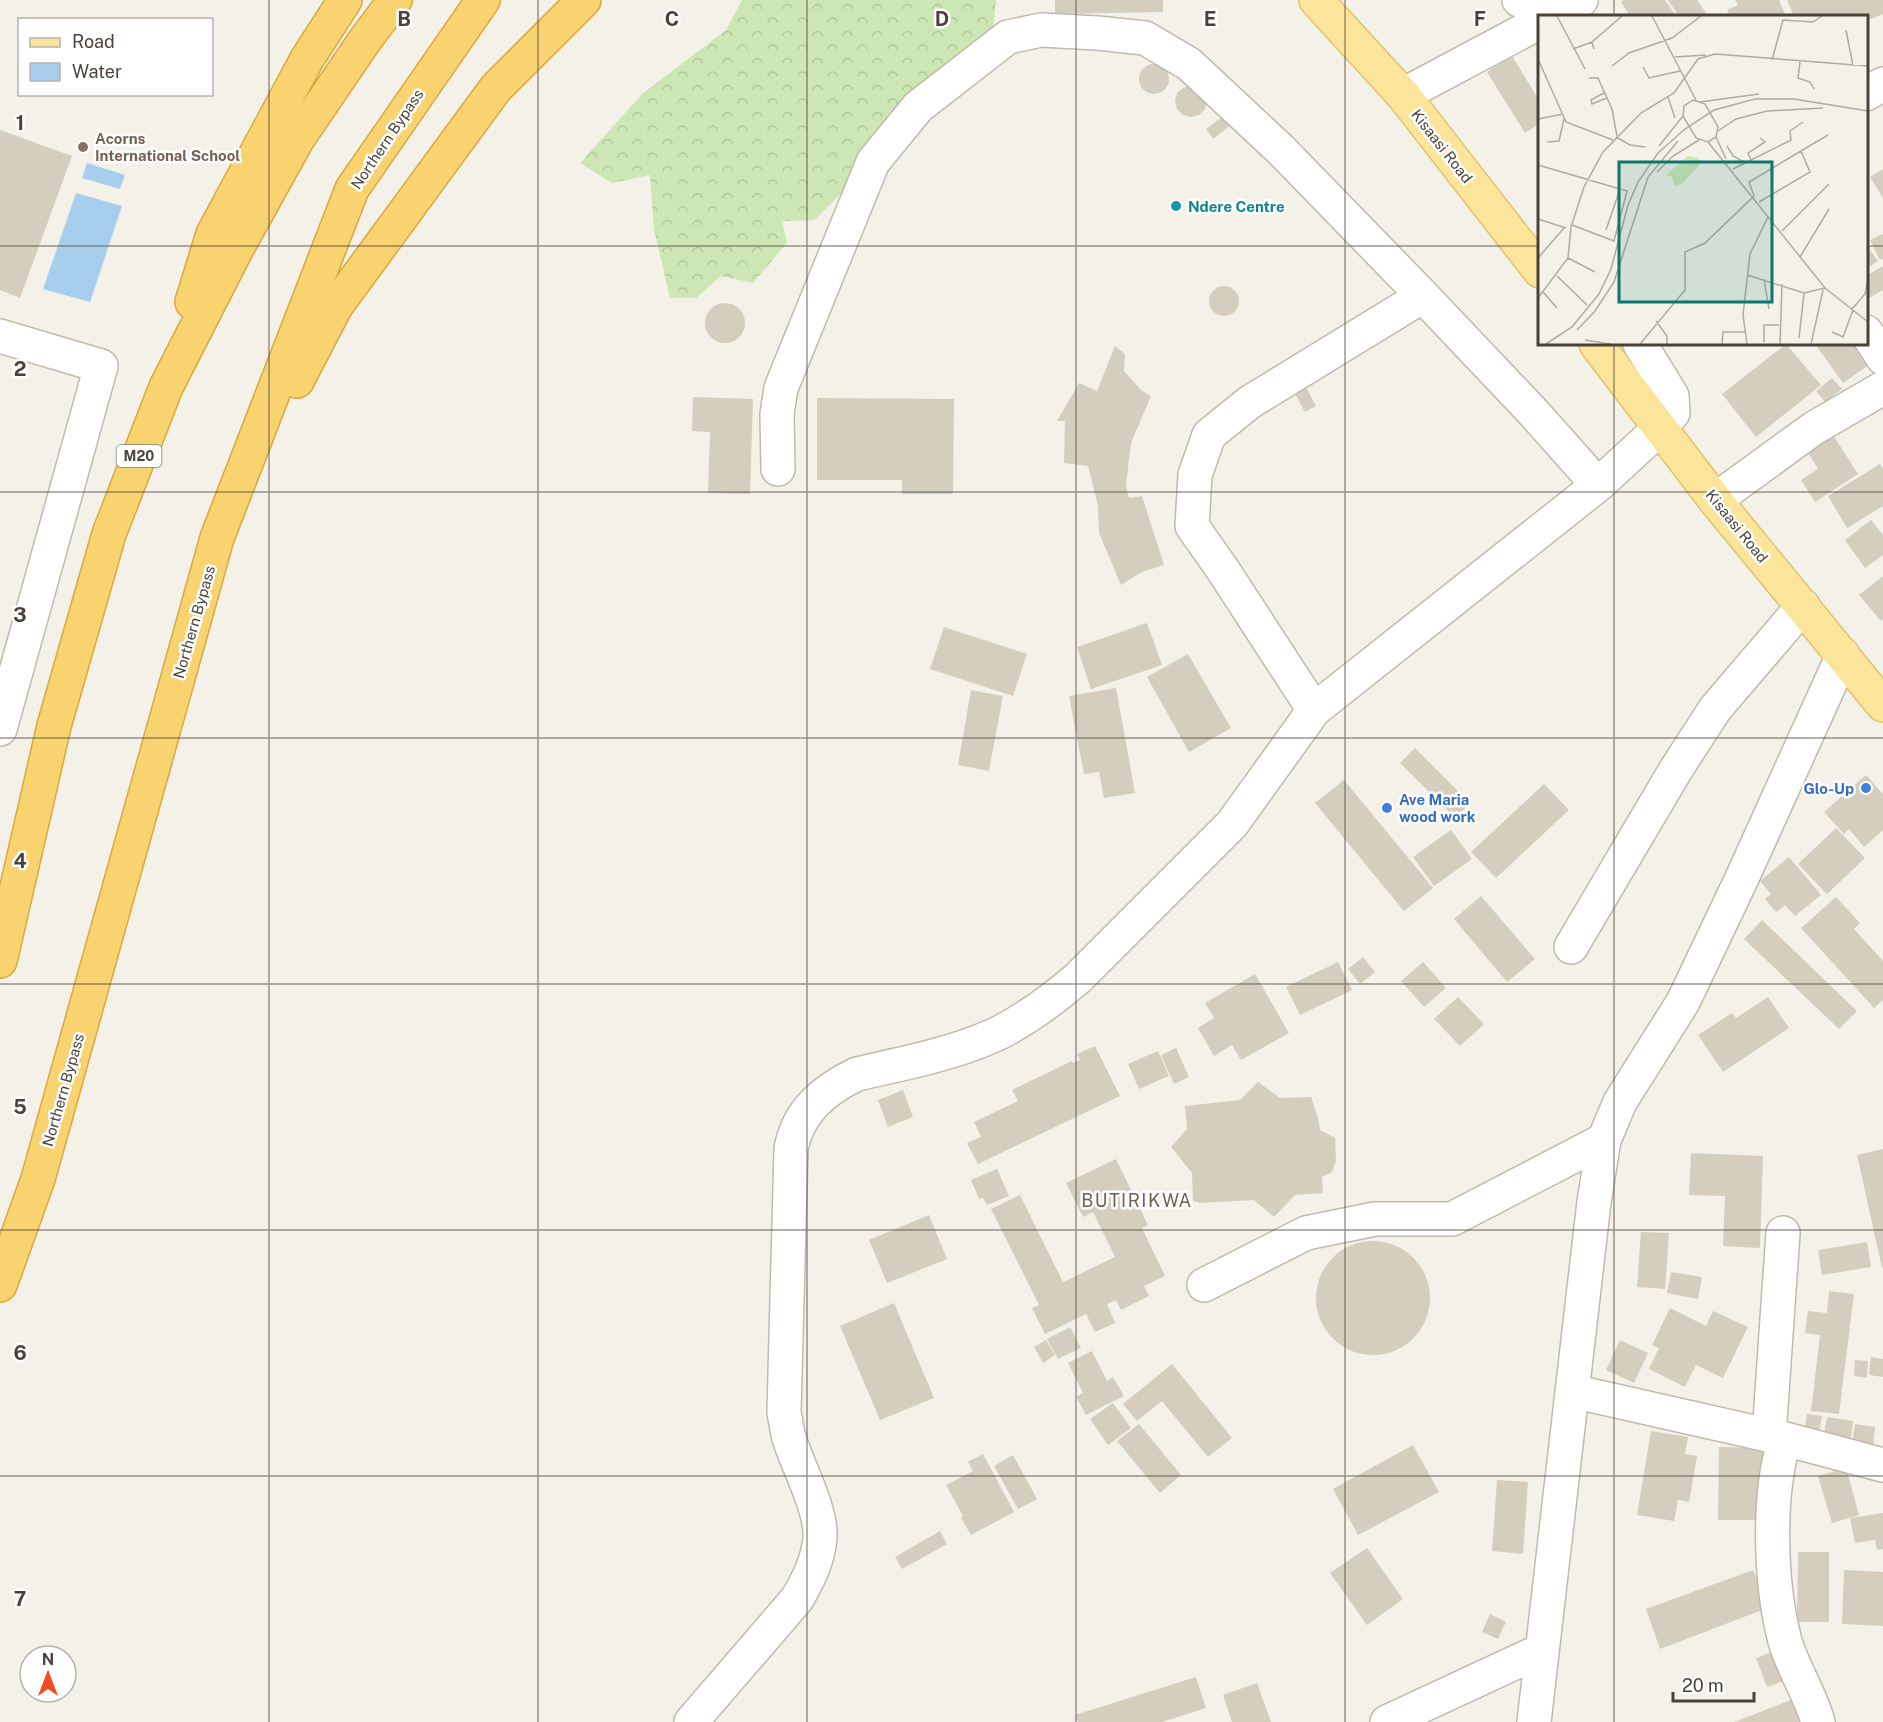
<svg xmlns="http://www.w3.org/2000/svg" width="1883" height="1722" viewBox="0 0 1883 1722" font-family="'Public Sans',sans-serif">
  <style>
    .forest { fill: url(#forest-crowns) }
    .water { fill: #a8ceee }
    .building { fill: #d5cebf }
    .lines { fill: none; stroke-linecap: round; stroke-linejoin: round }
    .minor-casing { stroke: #bfbaac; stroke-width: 36 }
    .major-casing { stroke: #e0c36b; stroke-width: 36 }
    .highway-casing { stroke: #d9a83f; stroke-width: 36 }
    .minor { stroke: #fff; stroke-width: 33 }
    .major { stroke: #fbe59b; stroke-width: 33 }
    .highway { stroke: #f9d36f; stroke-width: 33 }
    .grid { fill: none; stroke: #484238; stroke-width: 1.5; stroke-opacity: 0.55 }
    .education-dot { fill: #8d6e63; stroke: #fff; stroke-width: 2 }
    .culture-dot { fill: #0f9aa8; stroke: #fff; stroke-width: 2 }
    .shop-dot { fill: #3f7fe0; stroke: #fff; stroke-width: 2 }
    .labels { text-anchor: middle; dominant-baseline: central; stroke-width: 5; stroke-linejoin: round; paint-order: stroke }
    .shield { fill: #fff; stroke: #7f7b74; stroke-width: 1.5 }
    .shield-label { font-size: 14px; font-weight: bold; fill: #484238 }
    .education-label { font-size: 15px; font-weight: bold; fill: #785e54; stroke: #fff; text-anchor: start }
    .street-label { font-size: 15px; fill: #484238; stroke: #fff }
    .culture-label { font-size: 15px; font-weight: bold; fill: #0d838f; stroke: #fff; text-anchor: start }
    .shop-label { font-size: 15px; font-weight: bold; fill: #366cbe; stroke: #fff; text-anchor: end }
    .quarter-label { font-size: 18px; letter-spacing: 1.5px; fill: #6a614f; stroke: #fff }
    .inset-road { fill: none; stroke: #afaba2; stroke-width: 1.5 }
    .view { fill: #0f766e; fill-opacity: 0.15; stroke: #0f766e; stroke-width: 3 }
    .inset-edge { fill: none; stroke: #484238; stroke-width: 3 }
    .grid-label { font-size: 20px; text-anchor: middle; font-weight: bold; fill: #484238; stroke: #fff; stroke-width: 5; stroke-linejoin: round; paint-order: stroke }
  </style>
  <defs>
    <pattern id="forest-crowns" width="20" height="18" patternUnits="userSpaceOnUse" patternTransform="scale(1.5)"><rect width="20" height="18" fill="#cde7b4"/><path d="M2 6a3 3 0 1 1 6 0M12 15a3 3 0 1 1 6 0" fill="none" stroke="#b2c79c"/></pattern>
  </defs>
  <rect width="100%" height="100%" fill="#f4f1e9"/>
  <path class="forest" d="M742 0H996L993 30 846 189 814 220 782 221 787 243 753 283 721 276 696 298H670L654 229 650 175 612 183 580 163 642 94 726 30Z"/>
  <path class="water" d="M87 163 125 175 120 189 82 178Z
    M76 193 122 206 90 302 43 289Z"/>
  <path class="building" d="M1055 0H1163V12L1055 14Z
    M1624 0H1665L1676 16H1630L1621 2Z
    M1668 0H1697L1708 16H1679Z
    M1735 0H1779L1786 16H1730L1727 10 1738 5Z
    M1787 0H1883V14L1866 21V16H1794Z
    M1512 56 1539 100V124L1525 133 1487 72Z
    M1139 79a15 15 0 1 1 30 0a15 15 0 1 1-30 0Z
    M1191 85 1207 101 1205 109 1199 115 1191 117 1183 115 1177 109 1175 101 1177 93 1183 88Z
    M1225 115 1232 124 1213 139 1206 129Z
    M0 130 72 156 20 298 0 290Z
    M1883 169V198L1870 177Z
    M1883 234V259L1880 260 1870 240Z
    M1866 245 1878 261 1866 269Z
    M1883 266V290L1869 298 1866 294V276Z
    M1209 301a15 15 0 1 1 30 0a15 15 0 1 1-30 0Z
    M705 323a20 20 0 1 1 40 0a20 20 0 1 1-40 0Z
    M1786 344 1821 385 1756 437 1722 394Z
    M1815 344H1864L1876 360 1843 383Z
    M1115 346 1125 354 1124 371 1141 390 1151 396 1131 443 1126 485 1129 498 1142 496 1164 565 1142 572 1121 585 1099 533 1098 506 1088 466 1064 463 1065 421H1057L1079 383 1097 391Z
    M1300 376 1316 406 1305 412 1288 381Z
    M1832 378 1842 389 1825 402 1816 391Z
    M693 397 753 399 750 494 708 493 710 432 692 431Z
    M817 398 954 399 953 494H902V480H817Z
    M1831 432 1858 474 1815 502 1801 480 1818 469 1805 448Z
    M1880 464 1883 469V506L1847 528 1828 496Z
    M1871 520 1883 535V555L1865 568 1845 540Z
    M1883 576V619L1881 621 1859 595Z
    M1147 623 1162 665 1091 689 1077 647Z
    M944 627 1027 654 1013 696 930 669Z
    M1188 654 1231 728 1189 752 1147 677Z
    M1116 688 1135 793 1104 798 1099 772 1084 774 1069 696Z
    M971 690 1003 696 989 771 958 765Z
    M1415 748 1470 803 1455 818 1400 763Z
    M1866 775 1883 794V830L1864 847 1849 829 1844 834 1824 812Z
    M1344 780 1433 888 1404 911 1315 803Z
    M1544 784 1569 810 1496 878 1471 852Z
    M1836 828 1865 858 1827 894 1798 864Z
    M1451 830 1472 859 1434 886 1413 857Z
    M1789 857 1821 895 1795 916 1785 905 1776 912 1765 899 1771 894 1760 881Z
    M1481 896 1535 959 1507 982 1454 919Z
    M1836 897 1860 923 1854 929 1883 961V1000L1874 1008 1801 928Z
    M1762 920 1857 1011 1839 1029 1744 939Z
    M1363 957 1375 972 1360 984 1348 969Z
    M1338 962 1352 990 1300 1015 1286 987Z
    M1423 962 1446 988 1424 1007 1401 981Z
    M1255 974 1289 1033 1241 1060 1232 1045 1214 1056 1198 1028 1214 1018 1205 1003Z
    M1458 997 1484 1024 1460 1046 1434 1019Z
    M1768 997 1789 1028 1723 1072 1698 1035 1732 1013 1736 1018Z
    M1095 1046 1120 1096 978 1164 967 1143 981 1137 974 1122 1018 1101 1012 1090 1072 1061 1073 1063 1080 1060 1077 1054Z
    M1176 1048 1189 1077 1174 1084 1161 1055Z
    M1158 1051 1169 1076 1139 1089 1128 1064Z
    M1258 1082 1280 1098 1311 1097 1318 1118 1320 1130 1335 1138 1336 1161 1332 1172 1322 1177 1323 1193 1295 1195 1274 1217 1254 1200 1200 1203 1193 1201 1192 1173 1171 1147 1187 1129 1185 1106 1240 1100Z
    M903 1090 913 1117 888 1127 878 1100Z
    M1883 1149V1267L1882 1268 1857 1155Z
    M1691 1153 1763 1156 1760 1248 1723 1246 1725 1196 1689 1195Z
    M1116 1159 1148 1225 1142 1228 1165 1276 1144 1286 1149 1296 1121 1310 1116 1300 1107 1304 1115 1323 1095 1332 1086 1314 1045 1334 1032 1308 1039 1305 991 1209 1020 1195 1063 1282 1115 1257 1093 1212 1083 1217 1066 1183Z
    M997 1169 1009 1196 987 1205 983 1198 979 1199 971 1180Z
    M929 1215 947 1259 887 1283 869 1240Z
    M1641 1232 1669 1233 1665 1289 1637 1287Z
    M1316 1298a57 57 0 1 1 114 0a57 57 0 1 1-114 0Z
    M1867 1242 1871 1267 1822 1275 1818 1250Z
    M1671 1272 1702 1277 1698 1299 1667 1293Z
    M1829 1291 1854 1294 1839 1414 1811 1411 1820 1335 1805 1333 1808 1311 1827 1313Z
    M894 1303 934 1398 880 1420 840 1326Z
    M1670 1308 1706 1326 1713 1311 1748 1327 1723 1378 1696 1365 1685 1387 1649 1369 1659 1348 1652 1345Z
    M1070 1327 1081 1348 1058 1359 1047 1339Z
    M1046 1340 1055 1355 1043 1363 1034 1347Z
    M1620 1340 1648 1353 1634 1383 1606 1370Z
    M1092 1351 1107 1381 1113 1377 1124 1396 1086 1415 1076 1397 1083 1393 1068 1363Z
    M1871 1357 1883 1359V1377L1869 1375Z
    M1855 1360 1868 1361 1867 1378 1854 1376Z
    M1172 1364 1232 1438 1208 1457 1162 1401 1137 1421 1123 1404Z
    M1113 1403 1131 1428 1108 1445 1090 1419Z
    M1807 1414 1822 1416 1819 1435 1804 1433Z
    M1827 1417 1853 1421 1850 1444 1823 1441Z
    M1139 1424 1181 1475 1160 1493 1117 1441Z
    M1855 1424 1875 1427 1873 1447 1852 1444Z
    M1651 1431 1688 1437 1685 1454 1697 1456 1689 1502 1678 1500 1674 1521 1637 1515Z
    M1413 1445 1439 1492 1358 1535 1333 1489Z
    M1719 1447 1767 1448 1766 1477H1760L1759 1520H1718Z
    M983 1454 1014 1512 971 1535 961 1518 963 1516 946 1485 973 1471 968 1462Z
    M1013 1455 1037 1499 1018 1509 994 1466Z
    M1846 1468 1859 1515 1832 1523 1818 1476Z
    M1497 1480 1528 1482 1523 1554 1492 1551Z
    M1883 1513V1549L1877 1550 1875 1540 1855 1543 1850 1518Z
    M940 1531 947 1544 902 1569 895 1557Z
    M1367 1548 1403 1599 1367 1625 1330 1573Z
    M1798 1552H1829V1622H1797Z
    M1753 1570 1770 1607 1660 1649 1646 1609Z
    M1844 1570 1883 1572V1626L1842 1624Z
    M1490 1614 1506 1622 1498 1639 1482 1632Z
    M1777 1650 1789 1679 1767 1687 1756 1658Z
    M1196 1677 1206 1708 1162 1722H1078L1075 1715Z
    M1257 1683 1271 1722H1232L1223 1695Z
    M1799 1697 1812 1722H1734Z"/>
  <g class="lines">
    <g class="minor-casing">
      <path id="minor" d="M1519 0 1552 16
        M1551 16 1581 0
        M1866 94 1883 84
        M1403 95 1540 22
        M1866 332 1883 358
        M0 336 101 366 0 729
        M778 469 777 414 781 388 873 162 918 107 1008 37 1041 30 1097 33 1145 38 1189 64 1281 150 1423 296 1533 412 1598 485
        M1715 500 1814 428 1883 388
        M1314 710 1223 570 1192 526 1195 475 1209 435 1250 402 1423 296
        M1571 947 1675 771 1715 709 1803 606
        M1204 1285 1306 1233 1375 1219H1452L1604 1140
        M1572 1391 1785 1439 1883 1465
        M1769 1435 1783 1233
        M1785 1439C1767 1495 1770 1584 1785 1641 1793 1669 1810 1693 1818 1722
        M691 1722 797 1599C808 1580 818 1561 820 1538 822 1512 800 1470 791 1444 787 1434 786 1423 784 1412L791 1149C798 1111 824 1090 857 1074 901 1064 948 1055 990 1037 1022 1023 1051 1001 1078 978L1232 824 1314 710 1598 485 1660 428 1673 413 1672 396 1640 344
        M1387 1722 1542 1650
        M1534 1722 1594 1202 1604 1140 1620 1102 1683 1002 1742 878 1843 655"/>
    </g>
    <g class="major-casing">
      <path id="major" d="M1316 0 1403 95 1540 271
        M1596 344 1715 500 1883 705"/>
    </g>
    <g class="highway-casing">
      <path id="highway" d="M192 302 213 234 307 59 345 0
        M297 381 336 306 496 88 584 0
        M0 961 54 726 109 534 166 387 236 250 297 140 365 40 395 0
        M0 1285 38 1179 217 538 352 189 483 0"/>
    </g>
    <use href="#minor" class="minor"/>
    <use href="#major" class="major"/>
    <use href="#highway" class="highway"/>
  </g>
  <path class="grid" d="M269 0V1722M538 0V1722M807 0V1722M1076 0V1722M1345 0V1722M1614 0V16M0 246H1540M1866 246H1883M1614 344V1722M0 492H1883M0 738H1883M0 984H1883M0 1230H1883M0 1476H1883"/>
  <circle class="education-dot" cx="83" cy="147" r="6"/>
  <circle class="culture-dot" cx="1176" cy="206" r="6"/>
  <g class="shop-dot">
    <circle cx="1866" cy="788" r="6"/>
    <circle cx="1387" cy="808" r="6"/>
  </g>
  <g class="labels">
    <rect class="shield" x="116.5" y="445" width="45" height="22" rx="4.5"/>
    <g class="shield-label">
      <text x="139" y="456">M20</text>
    </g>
    <g class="education-label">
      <text x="95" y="138">Acorns<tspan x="95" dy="17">International School</tspan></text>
    </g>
    <g class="street-label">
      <text transform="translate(387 139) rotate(-56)">Northern Bypass</text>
      <text transform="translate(1442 146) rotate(52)">Kisaasi Road</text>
      <text transform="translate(1737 526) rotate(51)">Kisaasi Road</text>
      <text transform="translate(194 622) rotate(-74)">Northern Bypass</text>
      <text transform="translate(63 1090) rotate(-74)">Northern Bypass</text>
    </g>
    <g class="culture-label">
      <text x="1188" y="206">Ndere Centre</text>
    </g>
    <g class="shop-label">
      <text x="1854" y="788">Glo-Up</text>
      <text x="1399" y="799" text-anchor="start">Ave Maria<tspan x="1399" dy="17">wood work</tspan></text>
    </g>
    <g class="quarter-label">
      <text x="1137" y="1200">BUTIRIKWA</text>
    </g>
  </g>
  <g transform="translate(1538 15)">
    <rect width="330" height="330" fill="#f4f1e9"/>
    <path d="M150 141 160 143 162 149 143 170 136 171 134 161 128 160Z" fill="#cde7b4"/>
    <path class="inset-road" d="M19 1 47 54M114 1 158 85M308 15 315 51M35 34 54 27M56 34 54 27 84 1M137 42 168 40M0 44 28 107 75 125M234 45 245 5 275 7 284 1M262 47 260 63 272 67 276 74M74 51 91 38 134 23 163 1M105 52 111 63 142 56M51 63H60L74 94 79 121M66 78 53 85 54 89 69 83M130 82 137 103M155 85 167 89 180 112 178 122 170 127 158 123 145 101 146 91ZM162 87 221 79M0 104 25 99M180 116 198 104 229 96 285 93M78 122 92 130 107 132M178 122 188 144M9 127 21 126 26 104M170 127 287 273 330 307M121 131 145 101M189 131 195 141 208 148M213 145 210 138 227 127 222 123M0 150 89 176 76 226 34 210M195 154 253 125 252 116 265 107M119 157 135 141 161 125M221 187 272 157 263 136M0 204 28 213M68 215 82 174M244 216 291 169M262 242 291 194M0 243 26 213M30 243 57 257M209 260 266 278 287 273M19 261 49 290M226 264 231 294M5 277 19 293M0 283 30 243 33 212 46 172 65 137 103 98 136 78 160 44 177 39 330 51M314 294 327 279 330 265M118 306 129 321V329M39 315 57 296 76 267 110 162 140 126M294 317 305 322 315 295M261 323 266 278M47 325 72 329M226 327V310H241M8 329 34 312 61 279 73 254 90 190 100 167 120 138 147 114 176 95 217 84H256L330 96M102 329 147 275V237L167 228 216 181 211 167 290 120M184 329 185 317H207M209 329 205 300 212 239 230 202M242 329 244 269M273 329 285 275"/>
    <path class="view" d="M81 147H234V287H81Z"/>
    <rect width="330" height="330" class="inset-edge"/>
  </g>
  <g class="grid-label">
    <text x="404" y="26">B</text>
    <text x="672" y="26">C</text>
    <text x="942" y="26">D</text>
    <text x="1210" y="26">E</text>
    <text x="1480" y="26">F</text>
    <text x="20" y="130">1</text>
    <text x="20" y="376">2</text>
    <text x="20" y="622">3</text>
    <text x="20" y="868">4</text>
    <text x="20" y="1114">5</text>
    <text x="20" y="1360">6</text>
    <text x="20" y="1606">7</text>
  </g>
  <rect x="18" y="18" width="195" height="78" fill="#ffffff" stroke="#b6b3af" stroke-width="1.5"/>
  <rect x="30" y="38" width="30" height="9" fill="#fbe59b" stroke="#b6b3af" stroke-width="1.5"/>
  <text x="72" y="48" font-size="18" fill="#484238">Road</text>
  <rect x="30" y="63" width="30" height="18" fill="#a8ceee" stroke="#b6b3af" stroke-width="1.5"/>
  <text x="72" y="78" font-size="18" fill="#484238">Water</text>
  <g transform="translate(48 1674)"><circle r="28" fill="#ffffff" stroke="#b6b3af" stroke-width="1.5"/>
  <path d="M0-4.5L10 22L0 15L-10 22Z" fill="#f34c21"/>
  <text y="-9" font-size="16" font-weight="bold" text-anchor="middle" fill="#484238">N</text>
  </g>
  <path d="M1673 1692v9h81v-9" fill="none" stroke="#484238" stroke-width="3"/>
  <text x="1682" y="1692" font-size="18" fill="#484238" stroke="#ffffff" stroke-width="4.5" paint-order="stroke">20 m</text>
</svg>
